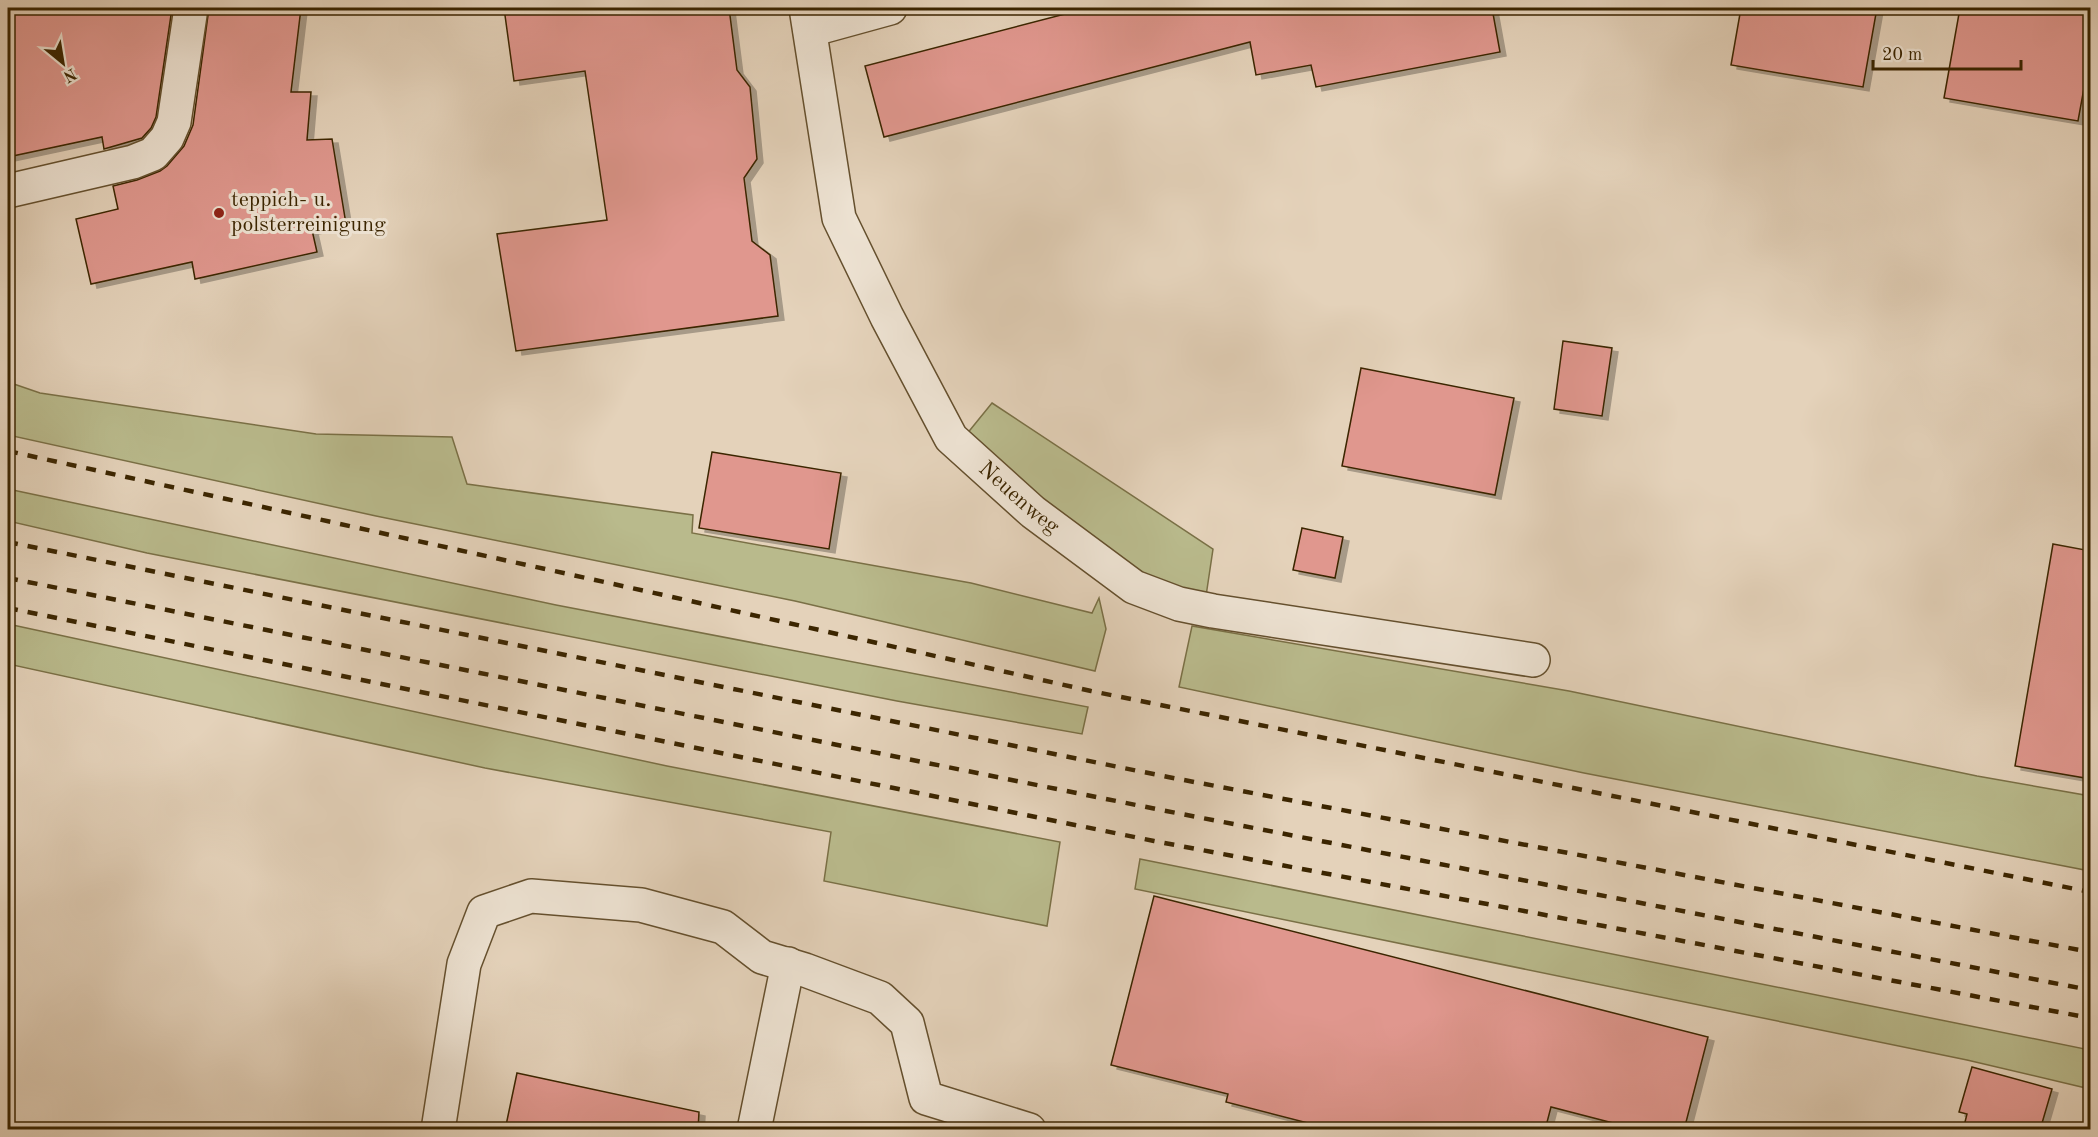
<svg xmlns="http://www.w3.org/2000/svg" width="2098" height="1137" viewBox="0 0 2098 1137" font-family="'Old Standard TT',serif">
  <style>
    .green { fill: #b9ba8c; stroke: #7a7046; stroke-width: 1.5 }
    .building { fill: #e0978e; stroke: #3b2500; stroke-width: 1.5; filter: url(#shadow) }
    .lines { fill: none; stroke-linecap: round; stroke-linejoin: round }
    .minor-casing { stroke: #65502e; stroke-width: 36 }
    .minor { stroke: #ede2d2; stroke-width: 33 }
    .rail { stroke: #3b2500; stroke-width: 4.5; stroke-dasharray: 10 10; stroke-linecap: butt }
    .poi-dot { fill: #8f2418; stroke: #ede2d2; stroke-width: 2 }
    .labels { text-anchor: middle; dominant-baseline: central; stroke-width: 6; stroke-linejoin: round; paint-order: stroke }
    .poi-label { font-size: 22px; fill: #3b2500; stroke: #ede2d2; text-anchor: start }
    .street-label { font-size: 22px; fill: #3b2500; stroke: #ede2d2 }
  </style>
  <defs>
    <filter id="shadow"><feDropShadow dx="6" dy="4" stdDeviation="0" flood-color="#0004"/></filter>
  </defs>
  <rect width="100%" height="100%" fill="#e4d2ba"/>
  <filter id="stains"><feTurbulence type="fractalNoise" baseFrequency=".00333" numOctaves="4"/><feColorMatrix values="0 0 0 0 .2 0 0 0 0 .09 0 0 0 0 .02 0 0 0 .5 -.17"/></filter>
  <radialGradient id="worn" r=".72"><stop offset=".6" stop-color="#630" stop-opacity="0"/><stop offset="1" stop-color="#630" stop-opacity=".3"/></radialGradient>
  <path class="green" d="M8 382 40 393 316 434 452 437 467 484 693 515 692 533 971 583 1092 613 1099 598 1106 629 1095 671 795 601 376 516 8 435Z
    M992 403 1213 549 1206 596 1169 585 1109 556 966 435Z
    M8 489 556 605 1088 707 1082 734 897 701 147 553 8 521Z
    M8 624 667 766 1060 842 1047 926 824 881 831 832 485 768 8 664Z
    M1192 626 1569 691 1977 776 2090 796V871L1584 773 1179 687Z
    M1140 859 2090 1050V1089L1967 1060 1135 889Z"/>
  <path class="building" d="M15 8H172L156 117 151 128 142 138 104 149 102 137 8 157V55Z
    M209 8H301L291 92H311L307 140 332 139 346 224 312 230 317 252 195 279 192 262 91 284 76 219 118 209 113 186 137 180 160 171 167 166 184 146 193 125Z
    M504 8H729L737 70 750 87 757 159 744 178 752 241 770 255 778 316 516 351 497 234 607 220 585 71 514 81Z
    M1088 8H1492L1500 52 1316 87 1311 65 1256 75 1250 42 884 137 865 66Z
    M1741 8H1877L1863 87 1731 65Z
    M1960 8H2091V89L2084 88 2078 121 1944 98Z
    M1563 341 1612 348 1602 416 1554 409Z
    M1361 368 1514 398 1495 495 1342 466Z
    M712 452 841 473 829 549 699 528Z
    M1302 528 1343 537 1335 578 1293 570Z
    M2053 544 2091 551V779L2015 766Z
    M1154 896 1708 1037 1684 1130H1640L1551 1107 1545 1130H1335L1226 1102 1228 1094 1111 1065Z
    M1972 1067 2052 1089 2040 1130H1963L1967 1114 1959 1112Z
    M517 1073 699 1112 698 1130H505Z"/>
  <g class="lines">
    <g class="minor-casing">
      <g id="minor">
        <path id="s1" d="M806 8 839 218 887 317 951 438 1033 512 1134 587 1179 604 1213 611 1533 660"/>
        <path d="M810 30 890 8"/>
        <path d="M8 191 133 162 153 154 167 138 174 122 191 8"/>
        <path d="M438 1130 464 964 484 912 531 896 641 905 723 927 762 957 805 970 880 998 907 1023 926 1098 1029 1130"/>
        <path d="M754 1130 788 964"/>
      </g>
    </g>
    <use href="#minor" class="minor"/>
    <path class="rail" d="M8 451 668 596 1091 691 2090 892
      M8 542 1168 777 2090 952
      M8 578 1161 810 2090 990
      M8 608 1154 841 2090 1018"/>
  </g>
  <circle class="poi-dot" cx="219" cy="213" r="6"/>
  <g class="labels">
    <g class="poi-label">
      <text x="231" y="200">teppich- u.<tspan x="231" dy="25">polsterreinigung</tspan></text>
    </g>
    <g class="street-label">
      <text stroke="none"><textPath href="#s1" startOffset="550">Neuenweg</textPath></text>
    </g>
  </g>
  <rect width="2098" height="1137" fill="none" stroke="#e4d2ba" stroke-width="30"/>
  <rect x="9" y="9" width="2080" height="1119" fill="none" stroke="#3b2500" stroke-width="3"/>
  <rect x="15" y="15" width="2068" height="1107" fill="none" stroke="#3b2500" stroke-width="1.5"/>
  <g transform="translate(63 63) rotate(150)" stroke="#ede2d2" stroke-width="4.5" paint-order="stroke">
  <path d="M0-4.5L10 22L0 15L-10 22Z" fill="#3b2500"/>
  <text y="-9" font-size="16" font-weight="bold" text-anchor="middle" fill="#3b2500">N</text>
  </g>
  <path d="M1873 60v9h148v-9" fill="none" stroke="#3b2500" stroke-width="3"/>
  <text x="1882" y="60" font-size="18" fill="#3b2500" stroke="#ede2d2" stroke-width="4.5" paint-order="stroke">20 m</text>
  <rect width="100%" height="100%" filter="url(#stains)"/>
  <rect width="100%" height="100%" fill="url(#worn)"/>
</svg>
